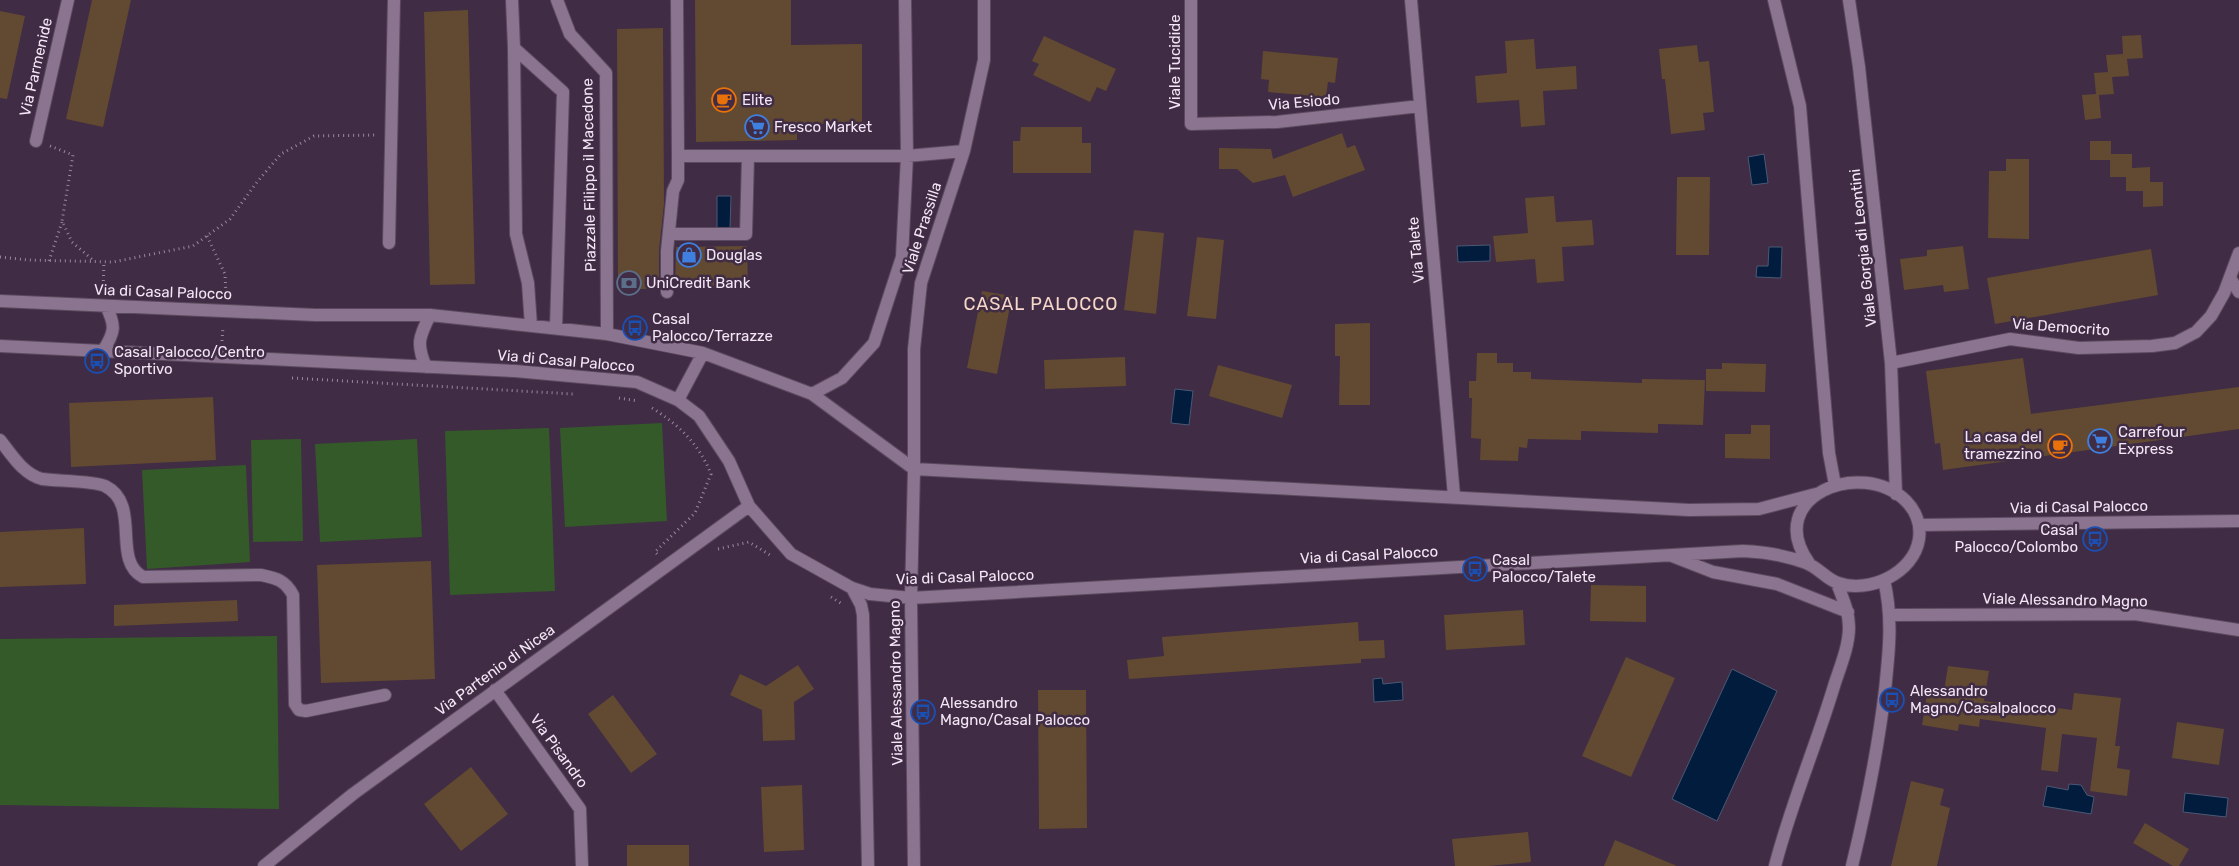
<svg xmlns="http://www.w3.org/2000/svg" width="2239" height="866" viewBox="0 0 2239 866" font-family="Rubik,sans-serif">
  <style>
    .green { fill: #345a2a }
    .water { fill: #021c3e; stroke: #4a5975 }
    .building { fill: #614a31 }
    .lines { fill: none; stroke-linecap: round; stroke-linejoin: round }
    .minor-casing { stroke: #5b4a5f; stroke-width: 14 }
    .path { stroke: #99889c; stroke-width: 3; stroke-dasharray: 1 4; stroke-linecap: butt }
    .minor { stroke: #8b748f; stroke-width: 12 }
    .labels { text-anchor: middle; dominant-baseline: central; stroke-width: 5; stroke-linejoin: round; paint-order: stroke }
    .street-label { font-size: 15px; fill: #f3e6f6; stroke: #402c44 }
    .poi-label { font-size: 15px; fill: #f3e6f6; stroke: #402c44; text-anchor: start }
    .quarter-label { font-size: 18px; letter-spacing: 1px; fill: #f7d7ca; stroke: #402c44 }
  </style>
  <rect width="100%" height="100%" fill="#402c44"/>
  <path class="green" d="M662 423 667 521 565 527 560 428Z
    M549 428 555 591 450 595 445 431Z
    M301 439 303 541 253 542 251 440Z
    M417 439 422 537 320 542 315 444Z
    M246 465 250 562 147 569 142 470Z
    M277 636 279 809 0 805V639Z"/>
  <path class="water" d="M1764 154 1768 183 1752 185 1748 157Z
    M717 196H731L730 229H717Z
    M1490 245V261L1458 262 1457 246Z
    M1769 247H1782L1781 278 1756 277 1757 266H1768Z
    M1175 389 1193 391 1189 425 1171 423Z
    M1732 669 1777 691 1717 821 1672 799Z
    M1382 678 1383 684 1402 682 1403 700 1374 702 1373 679Z
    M2069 784 2081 785 2087 795 2094 797 2091 814 2043 806 2047 786 2068 790Z
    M2185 793 2228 798 2226 817 2183 812Z"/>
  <path class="building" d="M92 0H131L103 127 66 119Z
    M695 0H791V45L862 44V123L797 124V140L696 142Z
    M468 10 475 284 430 285 424 12Z
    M0 11 25 16 7 99 0 98Z
    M663 28 664 204 659 250V289H618L617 29Z
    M2141 35 2143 58 2127 59 2129 76 2112 77 2114 94 2099 95 2101 118 2085 120 2082 95 2096 94 2094 73 2108 72 2106 55 2123 54 2122 36Z
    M1044 36 1116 69 1106 91 1097 87 1090 102 1033 75 1039 64 1032 61Z
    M1534 39 1536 69 1576 66 1577 89 1543 91 1545 125 1521 127 1519 100 1477 103 1475 76 1507 73 1505 41Z
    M1697 45 1699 62 1709 61 1714 112 1703 113 1705 130 1671 134 1665 79H1662L1659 49Z
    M1263 51 1338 58 1335 83 1328 82 1326 97 1268 92 1269 80 1261 79Z
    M1021 127H1082V143H1091V173H1013V141H1020Z
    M1342 133 1347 148 1355 145 1365 170 1293 197 1285 175 1253 183 1237 169H1219V148L1271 149 1273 159Z
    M2090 141H2111V154H2132V168L2150 167V182H2163V206L2143 207V191H2126V177H2110V160H2090Z
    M2006 159H2029V239L1988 238 1989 171H2006Z
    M1677 177H1710L1709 255H1676Z
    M1554 196 1556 222 1592 220 1594 245 1562 247 1564 281 1537 283 1535 259 1496 262 1493 236 1528 233 1525 198Z
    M1134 230 1164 233 1156 314 1124 310Z
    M1197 237 1224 240 1216 319 1187 316Z
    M747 246 748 287 675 288 676 247Z
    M1963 246 1969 289 1944 292 1943 285 1904 290 1900 259 1927 256V250Z
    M2151 249 2158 295 1995 324 1987 278Z
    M982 291 1012 296 997 374 967 368Z
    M1370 323V405H1339L1340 356H1335V324Z
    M1477 353H1497V363H1513V372H1531V379L1642 383V379L1705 380 1703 425 1658 424V433L1581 431V440L1528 439 1527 448 1519 447 1518 461 1480 460 1481 439 1471 438 1472 398H1469V381H1476Z
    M1125 357 1126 386 1045 389 1044 360Z
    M2023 358 2031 414 2239 387V429L1943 470 1940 443 1935 444 1926 371Z
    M1722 363 1766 364 1765 392 1706 391V369H1722Z
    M1218 365 1292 385 1282 418 1209 396Z
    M213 397 216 460 71 467 69 403Z
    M1751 425H1770V459L1725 458V434H1751Z
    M84 528 86 584 0 587V532Z
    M431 561 435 679 321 683 317 565Z
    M1591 585 1646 586V622L1590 621Z
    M237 600 238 621 114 626V605Z
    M1523 610 1525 645 1446 650 1444 615Z
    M1358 622 1359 641 1384 640 1385 658 1361 659V663L1129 679 1127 660 1164 656 1162 637Z
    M1626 657 1675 678 1631 777 1582 756Z
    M798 665 814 689 794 702 795 740 763 741 762 710 730 695 740 674 766 686Z
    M1948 666 1989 671 1984 701 2048 710 2049 707 2072 710 2074 693 2121 698 2115 746H2120L2117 768 2130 770 2127 796 2090 791 2097 738 2062 734 2058 772 2041 770 2046 728 1980 719 1979 727 1959 724 1958 731 1922 725 1927 694 1943 697Z
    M1038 690H1086L1087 828 1039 829Z
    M613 695 657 754 631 773 588 714Z
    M2177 722 2224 729 2219 765 2172 758Z
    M471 767 508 814 461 851 424 804Z
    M1911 781 1944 789 1940 805 1950 808 1937 866H1891Z
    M802 785 804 850 764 852 761 787Z
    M2145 823 2189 849 2179 866H2173L2133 843Z
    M1528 832 1531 862 1488 866H1455L1452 839Z
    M1615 840 1677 866H1604Z
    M627 845H689V866H627Z"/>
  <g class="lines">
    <g class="minor-casing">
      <path id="minor" d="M512 0 514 48
        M557 0 570 34 606 73 607 334
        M677 0 678 156H907L964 151
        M1191 0V124L1277 122 1420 106
        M1411 0 1454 496
        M1774 0 1800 106 1829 453 1835 485
        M1849 0 1859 67 1891 363 1896 494
        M36 141 68 0
        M669 234H746L748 156
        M389 243 394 0
        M2230 278 2239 292
        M667 292V251L673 191 678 180V156
        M0 301 315 315H430L607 334 703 353 812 394 914 469 1689 510 1759 509 1816 494
        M531 326 528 283 516 234 514 48 563 92 556 328
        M0 346 515 371 637 382 678 400 699 416 729 461 749 506 791 554 852 588 870 594 911 598 1743 551C1765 552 1785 555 1806 563 1818 567 1826 579 1838 583 1869 594 1914 573 1919 539 1921 525 1916 511 1906 501 1861 457 1762 497 1809 563
        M103 351C115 332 116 326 106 306
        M1891 363 2010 339 2079 348 2152 346 2175 343 2196 332 2211 316 2224 293 2239 253
        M426 367C416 344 419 337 430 315
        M812 394 842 378 874 343 902 257 907 156 905 0
        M678 400 703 353
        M0 440C12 455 23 474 42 479 56 481 94 481 105 486 142 504 111 560 143 577L261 575C276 578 285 580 293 595L295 704 299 710 306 711 385 695
        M1919 525 2239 521
        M1672 556 1713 572 1777 584 1848 612
        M852 588 861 605 863 615 868 866
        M1891 615 2135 614 2239 630
        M495 690 580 809 582 866
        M264 866 353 794 749 506
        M914 866 911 598 914 469V349L921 283 964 151 984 60V0
        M1775 866C1791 804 1816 746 1834 686 1840 667 1849 647 1849 627 1849 611 1842 597 1837 583
        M1852 866C1866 808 1878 750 1885 690 1889 652 1893 618 1884 580"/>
    </g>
    <path class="path" d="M50 146 73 155 62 221 72 242 94 261
      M207 236 225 274 226 296
      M0 257 28 260 113 262 193 246 230 219 257 182 281 154 314 136 377 135
      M49 261 62 222
      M103 291 104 261
      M222 341 223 327
      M292 378 573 394
      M619 398 638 401
      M652 408C679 425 699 444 711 474L695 513 655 552 657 554
      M718 549 749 542 770 555
      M831 597 842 604"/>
    <use href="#minor" class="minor"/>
  </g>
  <defs>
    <g id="cafe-ring" transform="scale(1.25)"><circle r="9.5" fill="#402c44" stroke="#e8710a" stroke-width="1.5"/><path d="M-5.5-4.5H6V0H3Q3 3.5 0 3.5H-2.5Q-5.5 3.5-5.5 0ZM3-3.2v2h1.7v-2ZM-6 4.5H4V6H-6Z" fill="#e8710a"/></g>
    <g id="supermarket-ring" transform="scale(1.25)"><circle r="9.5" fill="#402c44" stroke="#3f7fe0" stroke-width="1.5"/><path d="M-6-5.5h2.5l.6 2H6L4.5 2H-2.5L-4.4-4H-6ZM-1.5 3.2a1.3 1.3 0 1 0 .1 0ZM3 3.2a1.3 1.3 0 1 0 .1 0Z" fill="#3f7fe0"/></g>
    <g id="shop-ring" transform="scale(1.25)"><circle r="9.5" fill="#402c44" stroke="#3f7fe0" stroke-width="1.5"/><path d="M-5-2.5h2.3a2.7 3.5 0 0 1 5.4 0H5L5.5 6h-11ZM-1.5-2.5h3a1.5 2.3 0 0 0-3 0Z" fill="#3f7fe0"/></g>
    <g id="bank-ring" transform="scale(1.25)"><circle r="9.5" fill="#402c44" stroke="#5c6f8a" stroke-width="1.5"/><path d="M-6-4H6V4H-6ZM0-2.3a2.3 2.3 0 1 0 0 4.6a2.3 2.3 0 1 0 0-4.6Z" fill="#5c6f8a"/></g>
    <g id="bus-ring" transform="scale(1.25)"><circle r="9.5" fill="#402c44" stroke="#1a4fb4" stroke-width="1.5"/><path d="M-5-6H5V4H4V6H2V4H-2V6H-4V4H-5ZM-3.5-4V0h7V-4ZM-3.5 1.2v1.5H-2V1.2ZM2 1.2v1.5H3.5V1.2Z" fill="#1a4fb4"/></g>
  </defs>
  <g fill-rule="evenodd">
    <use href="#cafe-ring" x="724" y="100"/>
    <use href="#supermarket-ring" x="757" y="127"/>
    <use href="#shop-ring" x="689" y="255"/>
    <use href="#bank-ring" x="629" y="283"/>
    <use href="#bus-ring" x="635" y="328"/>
    <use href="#bus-ring" x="97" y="361"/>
    <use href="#supermarket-ring" x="2100" y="441"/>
    <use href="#cafe-ring" x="2060" y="446"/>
    <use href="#bus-ring" x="2095" y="539"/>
    <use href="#bus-ring" x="1475" y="569"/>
    <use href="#bus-ring" x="1892" y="700"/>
    <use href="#bus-ring" x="923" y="712"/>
  </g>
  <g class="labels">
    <g class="street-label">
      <text transform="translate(1175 62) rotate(-90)">Viale Tucidide</text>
      <text transform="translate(36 67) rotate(-77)">Via Parmenide</text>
      <text transform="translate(1304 102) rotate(-5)">Via Esiodo</text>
      <text transform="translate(589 175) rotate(-91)">Piazzale Filippo il Macedone</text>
      <text transform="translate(922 228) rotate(-72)">Viale Prassilla</text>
      <text transform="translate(1863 248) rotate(-96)">Viale Gorgia di Leontini</text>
      <text transform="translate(1416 250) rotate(-95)">Via Talete</text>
      <text transform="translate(163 292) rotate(2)">Via di Casal Palocco</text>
      <text transform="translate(2061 327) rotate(4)">Via Democrito</text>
      <text transform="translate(566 361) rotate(5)">Via di Casal Palocco</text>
      <text transform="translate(2079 507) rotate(-1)">Via di Casal Palocco</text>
      <text transform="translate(1369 555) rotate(-3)">Via di Casal Palocco</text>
      <text transform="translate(965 577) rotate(-2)">Via di Casal Palocco</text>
      <text transform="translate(2065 600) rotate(1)">Viale Alessandro Magno</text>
      <text transform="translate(495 670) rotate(-36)">Via Partenio di Nicea</text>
      <text transform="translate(896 683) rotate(-91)">Viale Alessandro Magno</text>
      <text transform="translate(559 751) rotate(54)">Via Pisandro</text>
    </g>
    <g class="poi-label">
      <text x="742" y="100">Elite</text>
      <text x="774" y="127">Fresco Market</text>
      <text x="706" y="255">Douglas</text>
      <text x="646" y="283">UniCredit Bank</text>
      <text x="652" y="319">Casal<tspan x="652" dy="17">Palocco/Terrazze</tspan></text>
      <text x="114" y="352">Casal Palocco/Centro<tspan x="114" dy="17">Sportivo</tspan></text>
      <text x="2118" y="432">Carrefour<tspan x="2118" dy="17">Express</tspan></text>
      <text x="2042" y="437" text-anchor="end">La casa del<tspan x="2042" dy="17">tramezzino</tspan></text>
      <text x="2078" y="530" text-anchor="end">Casal<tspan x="2078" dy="17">Palocco/Colombo</tspan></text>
      <text x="1492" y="560">Casal<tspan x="1492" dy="17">Palocco/Talete</tspan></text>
      <text x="1910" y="691">Alessandro<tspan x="1910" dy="17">Magno/Casalpalocco</tspan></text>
      <text x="940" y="703">Alessandro<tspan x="940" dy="17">Magno/Casal Palocco</tspan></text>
    </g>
    <g class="quarter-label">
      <text x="1041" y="304">CASAL PALOCCO</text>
    </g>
  </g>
</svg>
